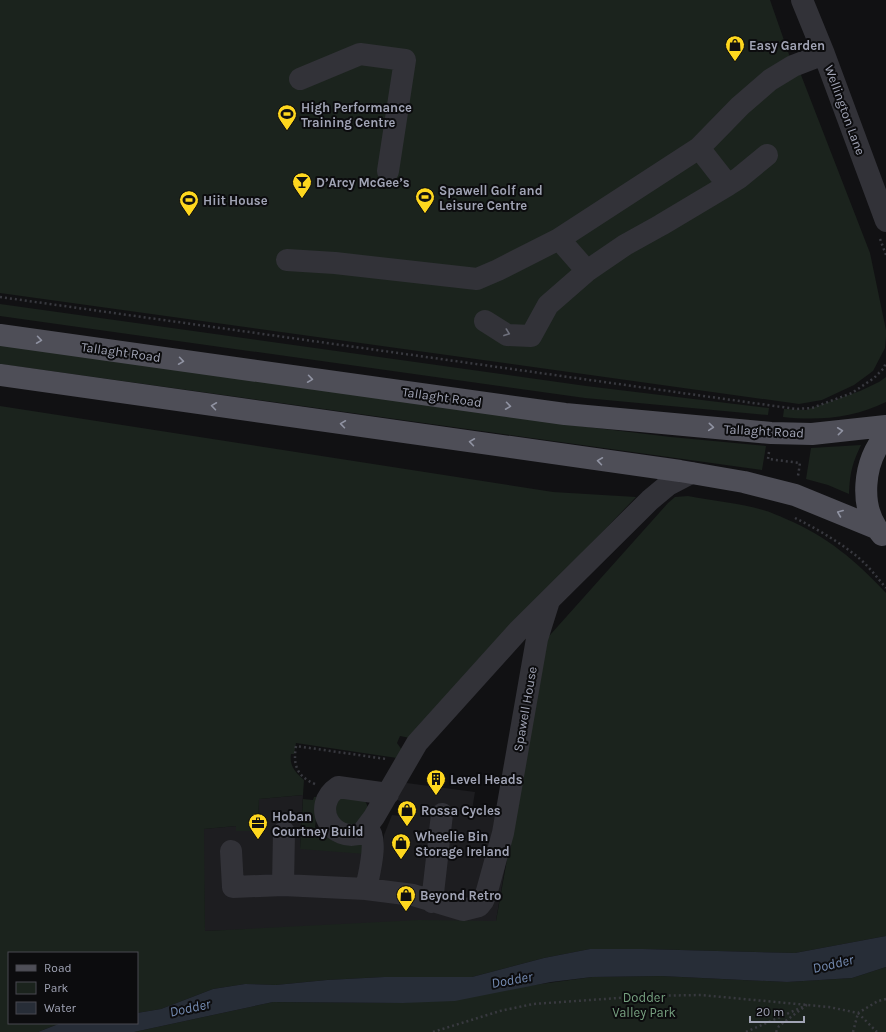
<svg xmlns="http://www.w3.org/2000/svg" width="886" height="1032" viewBox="0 0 886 1032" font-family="Karla,sans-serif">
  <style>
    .built { fill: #1d1d20 }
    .green { fill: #1b231d }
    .water { fill: #272d37 }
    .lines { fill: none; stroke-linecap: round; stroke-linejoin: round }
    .path { stroke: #38393f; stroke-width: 2.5; stroke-dasharray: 2 3; stroke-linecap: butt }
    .minor { stroke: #323238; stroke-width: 22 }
    .major { stroke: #4e4e57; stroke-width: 22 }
    .oneway { stroke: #6f717d }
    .oneway2 { stroke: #9093a2 }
    .labels { text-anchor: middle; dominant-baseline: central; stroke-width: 4; stroke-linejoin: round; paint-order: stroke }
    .poi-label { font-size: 13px; font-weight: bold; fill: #a1a4b5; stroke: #0c0c0e; text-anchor: start }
    .street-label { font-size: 13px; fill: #a1a4b5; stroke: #0c0c0e }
    .park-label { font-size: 13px; fill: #77a180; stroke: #0c0c0e }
    .water-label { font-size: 14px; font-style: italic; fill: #758cb3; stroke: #0c0c0e }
  </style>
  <rect width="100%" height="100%" fill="#111113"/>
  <path class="built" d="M542 645 496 921 205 931 203 829 236 826V831H258L259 799 303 795 300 849 383 843 384 835 392 815 402 816 404 802 397 800 399 782 475 792 472 810 501 812Z"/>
  <path class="green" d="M0 0H770L793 66 801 75 870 253 886 330V337L885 348 873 371 854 385 822 400 799 404 0 293Z
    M0 304 586 386 769 408 768 415 585 398 0 316Z
    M0 345 563 424 671 437 766 446 762 470 0 364Z
    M886 377V402C854 418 818 421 783 417L784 409 806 410 860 391 879 382Z
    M0 406 553 492 636 497 512 626 410 738 400 736 397 743 402 750 397 758 296 743 294 754H291C289 766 296 773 304 780L303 795 259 799 258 831H236V826L204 829 205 931 419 920 496 921 518 798 542 644 668 503 675 497 688 496C713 501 739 503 763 510 771 512 779 516 786 519 827 536 856 561 886 593V936L795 953 643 949H590L544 958 472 977H384L327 980 276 985 245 984 213 989 161 1009 137 1013V953H9V1023H61L38 1032H0Z
    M861 445C852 464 850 473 849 494L828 485 806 479 811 448Z
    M314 797H319L315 827C324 840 351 839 366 840L365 854 300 849 303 799 313 800Z
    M341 797 363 798C369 806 369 811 367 820L342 827 334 808Z
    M886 967V1032H134L273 1002 403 1003 592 977 661 976 787 982 852 978Z"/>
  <path class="water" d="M886 936V967L852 978 787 982 661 976 592 977 551 982 455 1001 403 1003 273 1002 134 1032H38L61 1023H137V1013L161 1009 213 989 245 984 276 985 327 980 384 977H472L544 958 590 949H643L795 953Z"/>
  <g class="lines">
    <path class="path" d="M880 239 886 255
      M0 297 796 409 812 408 852 393 874 378 884 368 886 362
      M769 452 768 459 800 463 798 476
      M795 518C815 528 836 540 854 554 866 563 876 576 886 588
      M315 784C296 776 293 764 296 746L386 759
      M858 1013 877 1032
      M433 1032 500 1011 533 1004 647 996 701 995 829 1007 858 1013 878 1001 886 999
      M746 1032 807 1005
      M776 1032 779 1026 804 1007
      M853 1032 858 1013"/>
    <path class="minor" d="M802 0 824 54 886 221
      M300 79 360 54 405 60 388 171
      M699 148 728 185 739 178 767 155
      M559 239 587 271
      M287 260 335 263 477 279 498 270 559 239 699 148 740 106 770 80 793 66 824 54
      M485 321 507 335 531 336 548 305 587 271 625 245 661 225 728 185
      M388 794 338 787C310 806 332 844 362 833L374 817 417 743 518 631 650 500 668 485 691 473
      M284 832 283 885 366 889 413 895 463 910 479 906 483 901 487 891 503 833 537 639 548 604
      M231 851 233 887 283 885
      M366 889C369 873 379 839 367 827
      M432 902 442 814"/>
    <path class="major" d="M0 335 565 414 771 433 812 434 886 426
      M0 375 680 471 744 482 795 495 876 528
      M882 535C858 508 863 461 886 435"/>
  </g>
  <defs><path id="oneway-chevron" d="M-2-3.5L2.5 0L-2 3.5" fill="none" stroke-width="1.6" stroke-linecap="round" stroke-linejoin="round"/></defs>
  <use class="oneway" href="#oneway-chevron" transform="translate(507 333) rotate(20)"/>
  <g class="oneway2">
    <use href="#oneway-chevron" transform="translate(39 340) rotate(8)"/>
    <use href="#oneway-chevron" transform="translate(181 361) rotate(8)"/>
    <use href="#oneway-chevron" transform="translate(310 379) rotate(8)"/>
    <use href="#oneway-chevron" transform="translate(214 406) rotate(-172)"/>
    <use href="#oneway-chevron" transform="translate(508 406) rotate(8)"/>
    <use href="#oneway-chevron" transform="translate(343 424) rotate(-172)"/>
    <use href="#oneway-chevron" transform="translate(711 427) rotate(5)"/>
    <use href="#oneway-chevron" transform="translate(840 431) rotate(-6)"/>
    <use href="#oneway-chevron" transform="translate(472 442) rotate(-172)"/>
    <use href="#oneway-chevron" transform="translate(600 461) rotate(-172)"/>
    <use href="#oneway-chevron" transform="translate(840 513) rotate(-158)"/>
  </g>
  <defs>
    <g id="shop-pin" transform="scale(1)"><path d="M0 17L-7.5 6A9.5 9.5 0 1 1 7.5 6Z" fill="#fed71e" stroke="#0c0c0e"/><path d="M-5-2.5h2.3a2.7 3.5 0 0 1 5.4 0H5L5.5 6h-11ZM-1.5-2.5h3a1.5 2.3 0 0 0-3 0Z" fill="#111"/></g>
    <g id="stadium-pin" transform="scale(1)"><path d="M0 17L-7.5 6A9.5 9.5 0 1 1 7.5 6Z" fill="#fed71e" stroke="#0c0c0e"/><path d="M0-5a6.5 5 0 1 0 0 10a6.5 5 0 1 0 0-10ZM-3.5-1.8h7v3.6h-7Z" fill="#111"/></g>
    <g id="bar-pin" transform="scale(1)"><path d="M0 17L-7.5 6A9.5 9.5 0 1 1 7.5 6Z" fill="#fed71e" stroke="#0c0c0e"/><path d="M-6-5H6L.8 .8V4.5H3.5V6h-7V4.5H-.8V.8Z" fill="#111"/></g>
    <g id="building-pin" transform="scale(1)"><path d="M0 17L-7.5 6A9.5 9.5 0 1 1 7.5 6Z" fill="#fed71e" stroke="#0c0c0e"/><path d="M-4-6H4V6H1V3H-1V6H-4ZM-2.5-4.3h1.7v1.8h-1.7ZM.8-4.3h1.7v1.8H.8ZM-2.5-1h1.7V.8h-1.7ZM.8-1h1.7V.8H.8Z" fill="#111"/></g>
    <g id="office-pin" transform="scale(1)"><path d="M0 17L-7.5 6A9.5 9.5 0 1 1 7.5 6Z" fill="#fed71e" stroke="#0c0c0e"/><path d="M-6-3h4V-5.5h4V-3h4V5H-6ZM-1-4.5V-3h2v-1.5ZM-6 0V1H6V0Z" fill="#111"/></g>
  </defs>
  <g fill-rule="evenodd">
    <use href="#shop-pin" x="735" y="45"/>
    <use href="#stadium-pin" x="287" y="114"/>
    <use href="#bar-pin" x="302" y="182"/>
    <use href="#stadium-pin" x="425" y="197"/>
    <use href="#stadium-pin" x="189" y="200"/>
    <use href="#building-pin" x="436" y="779"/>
    <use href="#shop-pin" x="407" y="810"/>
    <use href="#office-pin" x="258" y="823"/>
    <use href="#shop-pin" x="401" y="843"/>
    <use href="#shop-pin" x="406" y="895"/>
  </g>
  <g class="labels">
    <g class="poi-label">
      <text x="749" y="45">Easy Garden</text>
      <text x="301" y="107">High Performance<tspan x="301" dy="15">Training Centre</tspan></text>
      <text x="316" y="182">D’Arcy McGee’s</text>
      <text x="439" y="190">Spawell Golf and<tspan x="439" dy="15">Leisure Centre</tspan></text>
      <text x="203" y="200">Hiit House</text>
      <text x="450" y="779">Level Heads</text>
      <text x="421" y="810">Rossa Cycles</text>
      <text x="272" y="816">Hoban<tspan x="272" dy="15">Courtney Build</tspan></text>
      <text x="415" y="836">Wheelie Bin<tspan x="415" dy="15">Storage Ireland</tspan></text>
      <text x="420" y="895">Beyond Retro</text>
    </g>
    <g class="street-label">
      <text transform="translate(845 110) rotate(70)">Wellington Lane</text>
      <text transform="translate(121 352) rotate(8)">Tallaght Road</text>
      <text transform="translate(442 397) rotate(8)">Tallaght Road</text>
      <text transform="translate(764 431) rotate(3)">Tallaght Road</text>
      <text transform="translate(525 709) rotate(-80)">Spawell House</text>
    </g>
    <g class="park-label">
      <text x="644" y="997">Dodder<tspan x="644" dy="15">Valley Park</tspan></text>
    </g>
    <g class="water-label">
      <text transform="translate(833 964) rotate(-13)">Dodder</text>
      <text transform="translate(512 980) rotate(-10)">Dodder</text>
      <text transform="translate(190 1008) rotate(-12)">Dodder</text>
    </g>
  </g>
  <rect x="8" y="952" width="130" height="72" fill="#0c0c0e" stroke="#484951"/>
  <rect x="16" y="965" width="20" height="6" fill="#4e4e57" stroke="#484951"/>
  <text x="44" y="972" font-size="12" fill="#a1a4b5">Road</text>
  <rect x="16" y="982" width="20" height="12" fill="#1b231d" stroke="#484951"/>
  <text x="44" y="992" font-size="12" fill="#a1a4b5">Park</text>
  <rect x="16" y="1002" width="20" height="12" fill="#272d37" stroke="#484951"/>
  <text x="44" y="1012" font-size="12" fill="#a1a4b5">Water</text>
  <path d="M750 1016v6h54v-6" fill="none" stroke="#a1a4b5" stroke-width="2"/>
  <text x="756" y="1016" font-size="12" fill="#a1a4b5" stroke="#0c0c0e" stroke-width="3" paint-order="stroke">20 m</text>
</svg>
